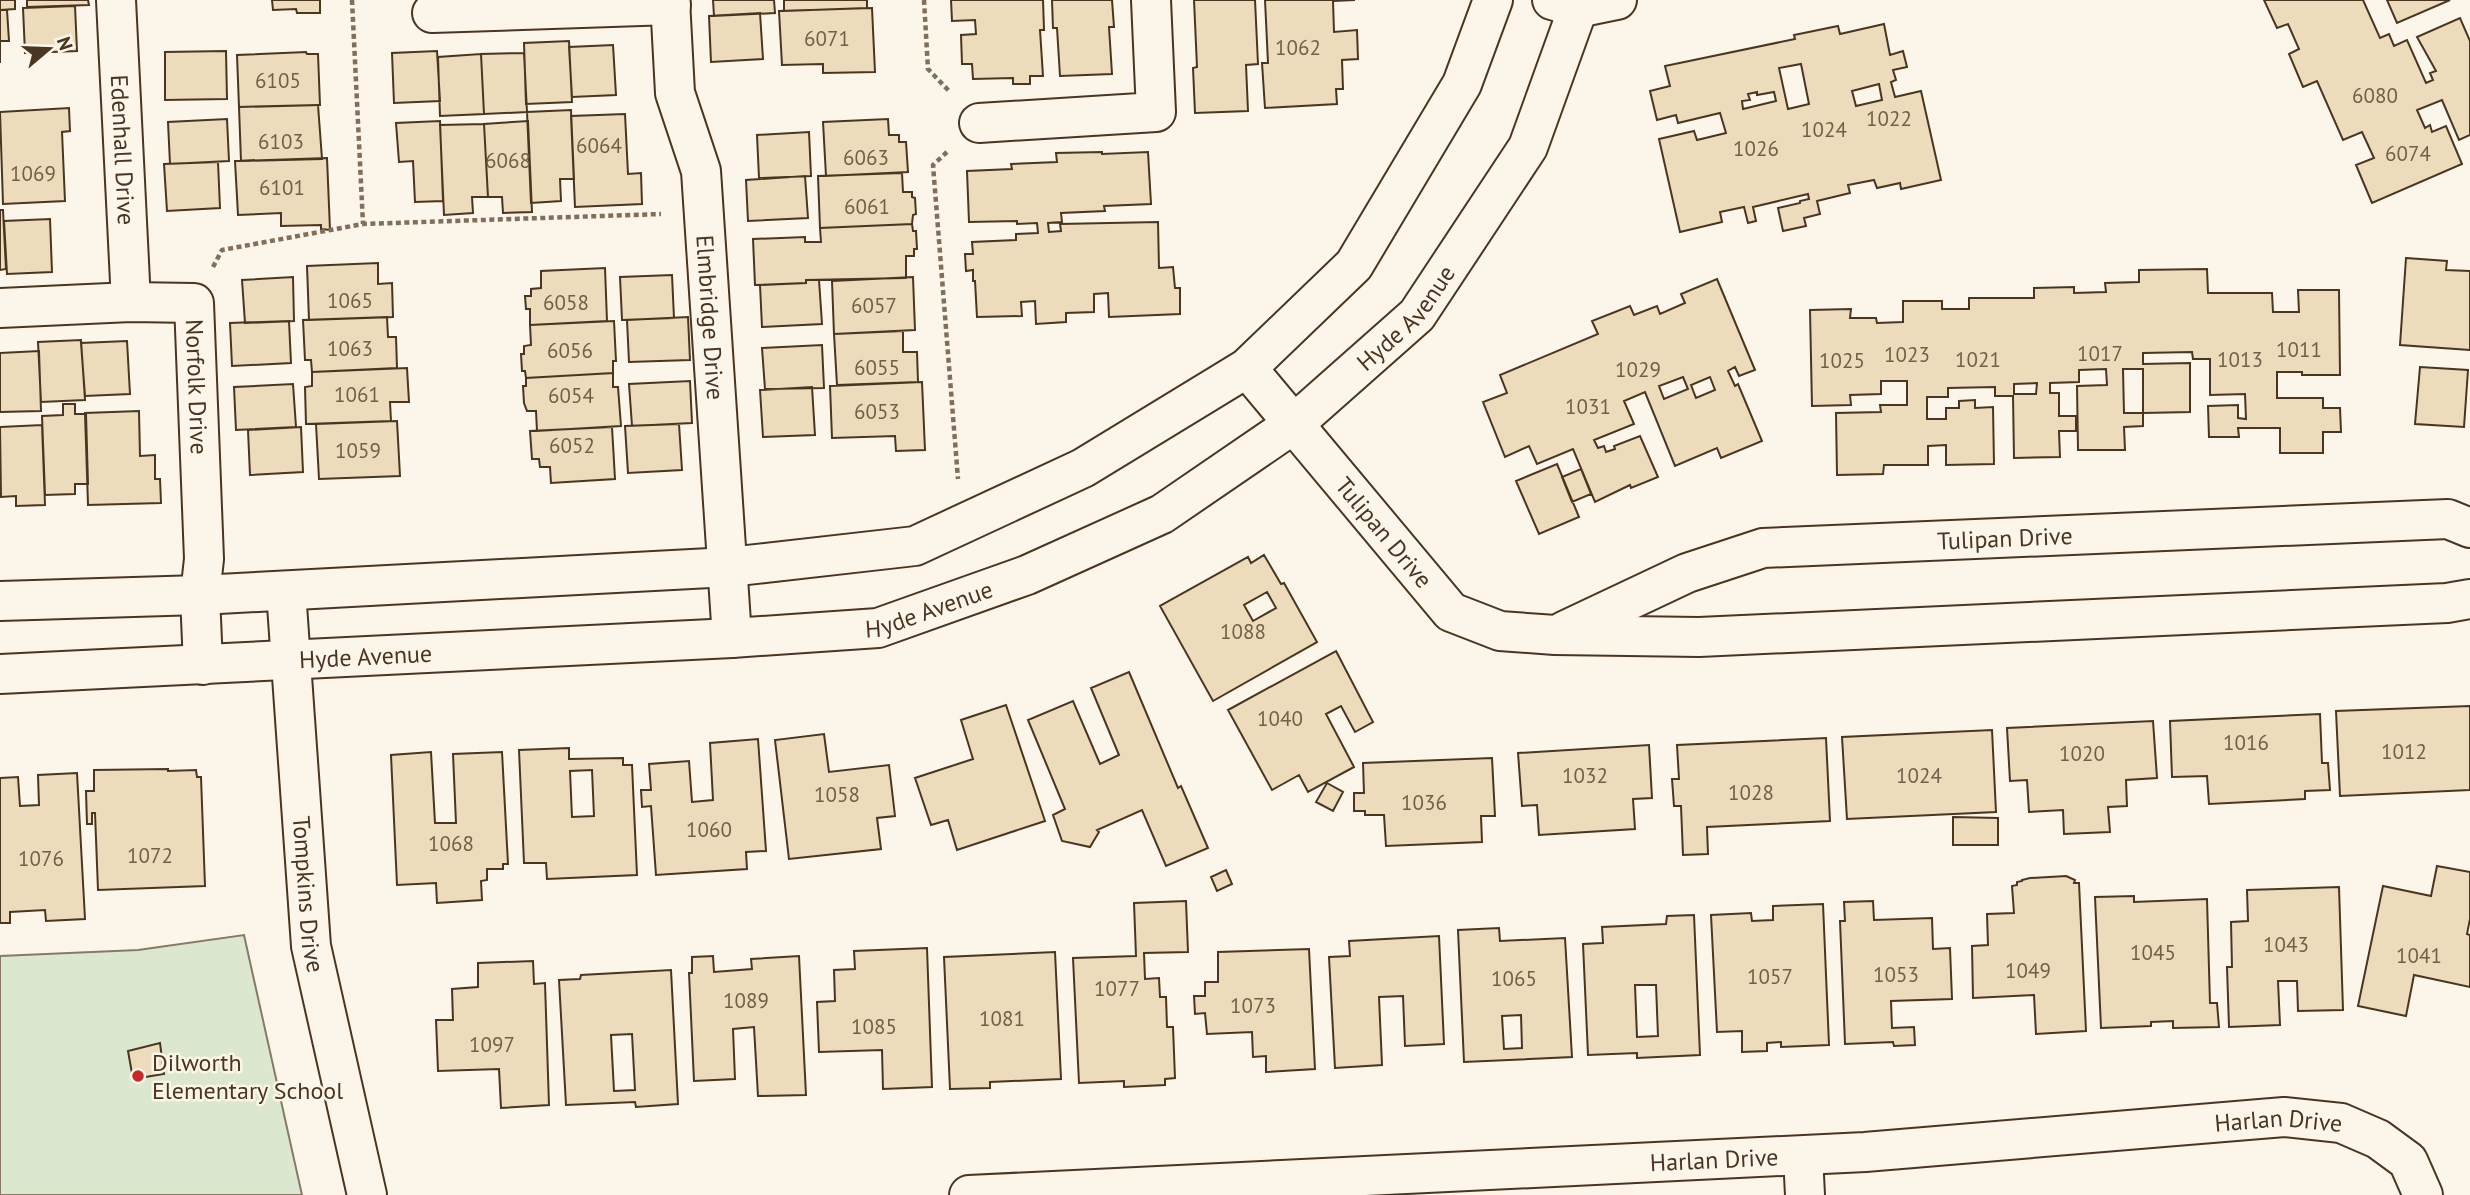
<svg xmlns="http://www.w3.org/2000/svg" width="2470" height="1195" viewBox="0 0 2470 1195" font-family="'PT Sans',sans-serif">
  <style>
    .green { fill: #dce7d0; stroke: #887966; stroke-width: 2 }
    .building { fill: #ecdcbc; stroke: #4a3520; stroke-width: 2; fill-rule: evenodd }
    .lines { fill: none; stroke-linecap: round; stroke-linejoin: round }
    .minor-casing { stroke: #4a3520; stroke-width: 42 }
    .path { stroke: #7f6f5c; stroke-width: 4.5; stroke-dasharray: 5 3.5; stroke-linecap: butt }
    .minor { stroke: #fbf6e9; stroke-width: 38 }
    .poi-dot { fill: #c62828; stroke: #fbf6e9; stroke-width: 2.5 }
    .labels { text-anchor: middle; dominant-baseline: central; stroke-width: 5; stroke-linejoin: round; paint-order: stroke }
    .number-label { font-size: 21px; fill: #725f47 }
    .street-label { font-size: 24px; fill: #4a3520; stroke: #fbf6e9 }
    .poi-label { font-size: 24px; fill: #4a3520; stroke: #fbf6e9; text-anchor: start }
  </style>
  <rect width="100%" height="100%" fill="#fbf6e9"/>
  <path class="green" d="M244 935 302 1195H0V956L138 950Z"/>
  <path class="building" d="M0 0H15V9L0 10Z
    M27 0H88L89 5 27 7Z
    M272 0H320V13H297L296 9 273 10Z
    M713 0H774L775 13 714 16Z
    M784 0H867V8L784 11Z
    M951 0H1043L1044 30H1040L1043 76H1030V84H1013V78L973 79 972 64H962L961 35 976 34 975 20 952 21Z
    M1052 0H1112L1114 27H1109L1112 74 1060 76 1057 28H1053Z
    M1194 0H1255L1258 64 1246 65 1248 111 1195 113 1193 68 1197 67Z
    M1265 0H1355L1333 1 1334 32 1357 30 1358 59 1342 60 1343 89H1336L1337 104 1265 108 1262 63H1268Z
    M2264 0H2363L2380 38 2389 34 2394 46 2407 40 2426 83 2433 80 2430 73 2436 71 2417 37 2460 18 2470 41V135L2459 140 2442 100 2417 110 2425 128 2430 125 2432 132 2446 126 2462 164 2372 203 2356 165 2374 158 2362 132 2343 140 2317 81 2303 87 2289 54 2299 49 2288 24 2277 28Z
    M2387 0H2450L2397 23Z
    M75 6 77 51 25 53 23 8Z
    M872 8 875 72 823 73V64L782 65 779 11Z
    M0 10H7L9 41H0V63Z
    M760 13 763 59 711 62 709 16Z
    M1884 24 1890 55 1903 51 1907 67 1893 70 1896 80 1891 82 1895 97 1921 91 1941 180 1901 189 1900 183 1877 188 1874 180 1848 185 1850 193 1817 201 1820 214 1804 218 1806 226 1783 231 1778 208 1800 203V201L1809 199 1808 194 1753 207 1756 221 1748 223 1744 207 1720 212 1722 222 1680 232 1659 139 1694 131 1697 140 1726 133 1720 113 1678 123 1676 115 1657 120 1650 91 1670 86 1665 66 1795 39 1794 35 1838 26 1840 34ZM1801 64 1809 104 1788 109 1779 68ZM1879 84 1882 100 1856 106 1852 91ZM1757 92V95L1774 92 1776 101 1743 109 1742 101 1750 100 1748 94Z
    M569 41 572 102 526 104 524 43Z
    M613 45 616 95 572 97 569 47Z
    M226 51 227 99 165 100V52Z
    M437 51 440 101 394 103 392 53Z
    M306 52 307 54H318L320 105 239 107 237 55Z
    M524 53 527 112 484 114 481 54Z
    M481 54 484 114 440 116 438 57Z
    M318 105 322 159 241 161 239 107Z
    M69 108 70 131 62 132 65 201 3 204 0 112Z
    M571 110 574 179H560L561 201 531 203 527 112Z
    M625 114 628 174 641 173 642 204 575 207 571 116Z
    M227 119 229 161 170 164 168 122Z
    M888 119 889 135H899V142H906L908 172 826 176 823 122Z
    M440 121 443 201 415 202 413 161 399 162 396 123Z
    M528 121 532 212 503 213 502 197H488L484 124Z
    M484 124 488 197H472L473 213 444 215 440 125Z
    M809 132 811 176 759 178 757 135Z
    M1102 152V154L1148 152 1151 204 1104 206 1105 211 1061 213 1062 222 1048 223 1049 232 1061 231 1060 224 1158 222 1159 268 1173 267 1175 288H1180V314L1109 317 1108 293 1094 294V312L1066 313V322L1036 324 1035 301 1021 302 1022 316 977 317 975 281H973V270L966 271 965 254H973L972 242 1016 240V234L1038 233 1037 223 1017 224V221L969 222 967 171 1012 169 1011 164 1057 162 1056 153Z
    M327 158 330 230 321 229V225L281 226V213L238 215 235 161Z
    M218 162 220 208 167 211 164 164Z
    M902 173 903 192H912V197L915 198 916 214 913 215 912 224 820 228 818 176Z
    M805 176 808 218 748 221 746 180Z
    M0 210H3L6 269 0 270Z
    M50 219 52 272 7 274 4 221Z
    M912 224 913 231H916L917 249H914V256H906V278L806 280V283L755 285 753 239 805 237V242H821L820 228Z
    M2406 258 2447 261 2446 270 2470 271V350L2400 345Z
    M378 263V284L392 283 393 317 309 320 307 266Z
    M605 268 607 321 530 325V309H526L525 296H531V289L541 288V271Z
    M2207 269 2208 293H2272L2273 312H2299L2298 290H2339L2340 375H2302V372H2277V398H2323V408H2340L2341 432H2323V453H2280V428H2238L2239 437H2209L2208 406 2238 405V418L2246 419 2245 394 2210 395V359H2193L2192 352 2143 353V364L2190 363V412L2143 413V369H2123L2124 413H2143V426L2124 427 2125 450H2078L2077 386 2107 385 2106 369 2079 370V382L2050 383V393H2059V416H2076V431H2059L2060 457 2014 458 2013 396H1995V387L1948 388V397H1927V419H1946V408H1959V401L1975 400V408L1993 407 1994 464 1946 465V445L1928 446V465H1884L1883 474 1837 475 1836 413 1881 412 1880 405H1907V381H1881V394L1850 395 1851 405 1812 406 1810 310 1851 309 1850 318H1876L1877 323 1903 322V301H1942V309H1969V298H2034V288L2074 287V293L2106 292 2105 283 2139 282V270ZM2037 383 2036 394H2014V384Z
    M672 275 674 318 622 320 620 277Z
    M293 277 294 321 245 323 242 280Z
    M913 277 915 330 834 334 832 281Z
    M1717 279 1755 370 1739 376 1735 367 1728 371 1735 386 1738 384 1762 441 1721 458 1717 448 1675 466 1645 392 1624 401 1634 424 1594 440 1598 448 1604 446 1606 452 1615 449 1614 446 1640 436 1658 477 1631 488 1630 485 1595 502 1573 449 1537 464 1529 446 1505 457 1483 402 1507 393 1500 375 1598 334 1592 321 1630 306 1634 315 1657 306 1660 314 1685 303 1681 294ZM1683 377 1688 389 1664 399 1659 386ZM1710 377 1715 390 1696 398 1691 385Z
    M806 280H819L822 324 762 327 760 285 806 283Z
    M387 317 388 337H396L397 368 312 372 311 360H305L303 320Z
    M688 317 690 360 629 362 627 320Z
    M289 321 291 363 232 366 230 323Z
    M614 321 616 361H613V373L526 378 525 371H522L521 354H524V346L531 345 530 325Z
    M903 331V352H917L918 382 837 385 834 334Z
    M81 340 85 400 41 402 38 342Z
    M127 341 130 394 85 396 81 343Z
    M822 345 824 388 765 389 762 348Z
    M39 351 41 411 0 412V353Z
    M2420 367 2468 370 2464 427 2415 424Z
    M407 368 409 402H390L391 421 306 424 305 387 312 386V372Z
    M613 373V387H618L621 426 537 431 536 411H527L524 403 523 386H526V378Z
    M690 381 692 423 632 426 629 384Z
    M922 382 925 450 896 451 895 436 832 438 830 386Z
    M293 384 296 427 236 430 234 387Z
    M812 387 815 435 763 437 760 390Z
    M63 404H75V414H86L88 484H75V494L45 495 42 416 63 415Z
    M139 411 140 456 155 455V479H160L161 503 88 505 85 413Z
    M397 421 400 476 319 479 316 424Z
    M679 424 682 470 628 473 625 426Z
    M42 425 45 505 16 506V496L1 497 0 427Z
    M301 427 303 472 250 475 248 430Z
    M612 427 615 479 551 483 550 467H540L539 459H532L530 431Z
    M1557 464 1579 517 1539 534 1516 481Z
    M1581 469 1591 494 1572 502 1562 477Z
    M1264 555 1281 584 1284 583 1317 642 1213 701 1160 606 1248 557 1251 563ZM1267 592 1276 608 1253 621 1244 605Z
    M1336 651 1373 722 1355 732 1341 706 1326 714 1354 767 1308 792 1299 775 1272 790 1228 710Z
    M1129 672 1178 788 1181 786 1208 848 1166 866 1142 810 1097 830 1099 832 1090 847 1062 841 1053 815 1065 809 1028 720 1073 701 1100 764 1119 755 1091 688Z
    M1006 705 1045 821 957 850 948 820 931 825 915 778 973 759 961 720Z
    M2470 706V790L2340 796 2336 711Z
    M2320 714 2322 763H2328L2330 790 2305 791V799L2209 804 2207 776 2172 777 2170 721Z
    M2153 721 2157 778 2126 780 2127 806 2108 807 2110 832 2064 834 2063 810 2029 812 2027 780 2010 781 2007 728Z
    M1992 730 1996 812 1847 819 1842 737Z
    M824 734 829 772 889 765 895 816 877 818 881 849 789 859 775 740Z
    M1826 738 1830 821 1707 827 1708 854 1683 855 1681 806H1674L1672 779H1679L1677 745Z
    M758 739 766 851 746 852 747 869 656 875 651 806 642 807 641 790H651L649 764 689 761 692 802 713 800 710 743Z
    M1649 745 1652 798 1633 799 1635 829 1539 835 1537 805 1522 806 1518 753Z
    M569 748V759L623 758V765H632L637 875 547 879 546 863H524L519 750ZM592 770 594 816 572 817 570 771Z
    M431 752 435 823H456L453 754 502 752 508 864H503V869H487V880L481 881 482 900 437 903 436 883 397 885 391 755Z
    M1492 758 1495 816H1481L1482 842 1386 846 1384 815H1365V811H1354V793H1364L1363 763Z
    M168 769V771L196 770 197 777H201L205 886 98 890 95 813H92V824H87L86 791H94V770Z
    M77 773 85 919 46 921 45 910 10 912V923H0V778L18 777 20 806 39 805 38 775Z
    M1327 783 1343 792 1333 811 1316 802Z
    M1953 817 1998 818V845H1953Z
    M2437 866 2470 872V919L2467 934 2470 935V987L2414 975 2406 1016 2358 1006 2383 886 2431 896Z
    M1226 870 1232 884 1217 891 1211 877Z
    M2066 876 2075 880 2074 883H2079L2086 1031 2036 1034 2034 995 1973 998 1972 946 1988 945 1987 914 2014 913 2012 886 2017 885V882L2022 881V880L2030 878Z
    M2339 887 2343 1010 2298 1011 2297 981H2278L2280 1025 2229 1027 2227 967H2232L2231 922 2248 921 2247 890Z
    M2134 896V902L2207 899 2210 1003H2217L2219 1027 2173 1028V1021L2151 1022V1026L2101 1028 2095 897Z
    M1186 901 1188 952 1144 953 1145 979 1159 978 1160 997H1166L1167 1027H1173L1175 1078 1165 1079V1085L1124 1087V1081L1079 1083 1073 958 1136 956 1134 903Z
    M1873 901 1874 920 1932 918 1933 949 1950 948 1952 999 1891 1001 1892 1028 1914 1027 1915 1045 1894 1046 1893 1042 1845 1044 1840 921H1845L1844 902Z
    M1823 904 1829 1045 1781 1047V1042L1767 1043V1051L1742 1052V1031L1717 1032 1711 915 1751 913 1752 921 1773 920V906Z
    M1694 915 1700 1055 1637 1058V1053L1588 1055 1583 944 1603 943 1602 927 1666 924 1667 916ZM1635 985H1656L1658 1036 1637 1037Z
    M1499 928 1500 941 1565 938 1572 1057 1464 1062 1458 930ZM1521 1015 1522 1048 1504 1049 1502 1016Z
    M1439 936 1444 1044 1405 1046 1403 996 1379 997 1382 1065 1335 1068 1329 957 1350 956 1349 941Z
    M927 948 932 1087 883 1089 882 1050 819 1052 817 1002 835 1001 834 970 855 969 854 951Z
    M1309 949 1315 1069 1266 1072V1056L1253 1057 1252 1032 1207 1034 1205 1013 1195 1014 1194 996H1205V982H1218V952Z
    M1055 952 1061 1079 990 1082V1088L950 1089 944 957Z
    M713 956 714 972 752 969 751 959 799 956 806 1095 758 1096 754 1027 733 1029 735 1079 694 1081 689 973H692V957Z
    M533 961 534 984 545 983 549 1105 501 1108 499 1069 438 1071 436 1020H453L452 989 478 987V963Z
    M671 970 678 1104 636 1107 635 1102 566 1105 559 980 580 979 581 975ZM632 1034 635 1090 614 1091 611 1035Z
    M160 1043 164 1074 133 1079 128 1051Z"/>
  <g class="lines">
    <g class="minor-casing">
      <g id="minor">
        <path id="s1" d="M116 0 131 302"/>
        <path id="s2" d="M670 0 675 93 701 171 732 638"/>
        <path d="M1552 0 1578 8 1617 0"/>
        <path d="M432 13 671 5"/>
        <path d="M979 123 1156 112 1151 0"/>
        <path id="s3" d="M0 308 131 302 194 303 204 559 200 595 203 665"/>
        <path id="s4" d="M1247 368 1451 612 1500 631 1555 635 1699 637 2447 603 2470 599"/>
        <path id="s5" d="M286 591 311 946 367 1195"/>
        <path d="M0 601 200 595 729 567 915 546 1083 468 1247 368 1354 265 1462 84 1493 0"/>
        <path id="s6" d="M1564 631 1687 573 1763 548 2448 519 2470 528"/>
        <path id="s7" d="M0 674 732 638 878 628 1027 575 1162 514 1295 423 1417 315 1528 147 1581 0"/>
        <path d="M1803 1156 1805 1195"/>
        <path id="s8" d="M969 1195 1865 1152 2284 1117 2341 1123 2378 1139 2408 1161 2423 1195"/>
      </g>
    </g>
    <path class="path" d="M352 0 363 224
      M924 0 928 69 950 92
      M947 152 933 165 958 479
      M213 267 222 250 363 224 661 214"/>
    <use href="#minor" class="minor"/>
  </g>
  <circle class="poi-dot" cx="138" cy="1076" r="7"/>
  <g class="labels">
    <g class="number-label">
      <text x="827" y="38">6071</text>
      <text x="1298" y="47">1062</text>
      <text x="278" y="80">6105</text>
      <text x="2375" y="95">6080</text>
      <text x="1889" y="118">1022</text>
      <text x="1824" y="129">1024</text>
      <text x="281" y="141">6103</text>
      <text x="599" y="145">6064</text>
      <text x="1756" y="148">1026</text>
      <text x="2408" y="153">6074</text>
      <text x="866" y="157">6063</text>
      <text x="508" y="160">6068</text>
      <text x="33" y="173">1069</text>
      <text x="282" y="187">6101</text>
      <text x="867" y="206">6061</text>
      <text x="350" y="300">1065</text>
      <text x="566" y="302">6058</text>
      <text x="874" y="305">6057</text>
      <text x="350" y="348">1063</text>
      <text x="2299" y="349">1011</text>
      <text x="570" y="350">6056</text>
      <text x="2100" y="353">1017</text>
      <text x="1907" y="354">1023</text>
      <text x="1978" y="359">1021</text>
      <text x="2240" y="359">1013</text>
      <text x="1842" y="360">1025</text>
      <text x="877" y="367">6055</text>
      <text x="1638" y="369">1029</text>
      <text x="357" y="394">1061</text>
      <text x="571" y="395">6054</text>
      <text x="1588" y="406">1031</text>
      <text x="877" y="411">6053</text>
      <text x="572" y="445">6052</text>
      <text x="358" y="450">1059</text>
      <text x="1243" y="631">1088</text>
      <text x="1280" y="718">1040</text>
      <text x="2246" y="742">1016</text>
      <text x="2404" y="751">1012</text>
      <text x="2082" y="753">1020</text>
      <text x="1585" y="775">1032</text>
      <text x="1919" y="775">1024</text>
      <text x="1751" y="792">1028</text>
      <text x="837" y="794">1058</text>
      <text x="1424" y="802">1036</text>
      <text x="709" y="829">1060</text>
      <text x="451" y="843">1068</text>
      <text x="150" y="855">1072</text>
      <text x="41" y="858">1076</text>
      <text x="2286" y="944">1043</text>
      <text x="2153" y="952">1045</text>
      <text x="2419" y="955">1041</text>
      <text x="2028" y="970">1049</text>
      <text x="1896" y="974">1053</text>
      <text x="1770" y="976">1057</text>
      <text x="1514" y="978">1065</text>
      <text x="1117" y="988">1077</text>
      <text x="746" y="1000">1089</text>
      <text x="1253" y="1005">1073</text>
      <text x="1002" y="1018">1081</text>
      <text x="874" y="1026">1085</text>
      <text x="492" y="1044">1097</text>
    </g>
    <g class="street-label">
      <text stroke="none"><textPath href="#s1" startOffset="150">Edenhall Drive</textPath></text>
      <text stroke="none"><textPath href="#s7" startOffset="1500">Hyde Avenue</textPath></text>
      <text stroke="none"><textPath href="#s2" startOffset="322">Elmbridge Drive</textPath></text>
      <text stroke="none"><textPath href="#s3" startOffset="278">Norfolk Drive</textPath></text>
      <text stroke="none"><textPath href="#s4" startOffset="214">Tulipan Drive</textPath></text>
      <text stroke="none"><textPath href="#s6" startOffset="458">Tulipan Drive</textPath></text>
      <text stroke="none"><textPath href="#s7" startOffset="933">Hyde Avenue</textPath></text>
      <text stroke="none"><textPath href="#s7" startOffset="366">Hyde Avenue</textPath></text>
      <text stroke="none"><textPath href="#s5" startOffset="304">Tompkins Drive</textPath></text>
      <text stroke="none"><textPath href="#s8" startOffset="1312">Harlan Drive</textPath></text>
      <text stroke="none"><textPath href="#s8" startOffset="746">Harlan Drive</textPath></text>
    </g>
    <g class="poi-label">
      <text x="152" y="1062">Dilworth<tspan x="152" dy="28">Elementary School</tspan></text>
    </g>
  </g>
  <g transform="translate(49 49) rotate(71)" stroke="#fbf6e9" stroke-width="5" paint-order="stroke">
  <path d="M0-5L12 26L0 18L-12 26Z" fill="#4a3520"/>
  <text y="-10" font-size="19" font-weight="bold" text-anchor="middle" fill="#4a3520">N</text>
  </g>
</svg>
